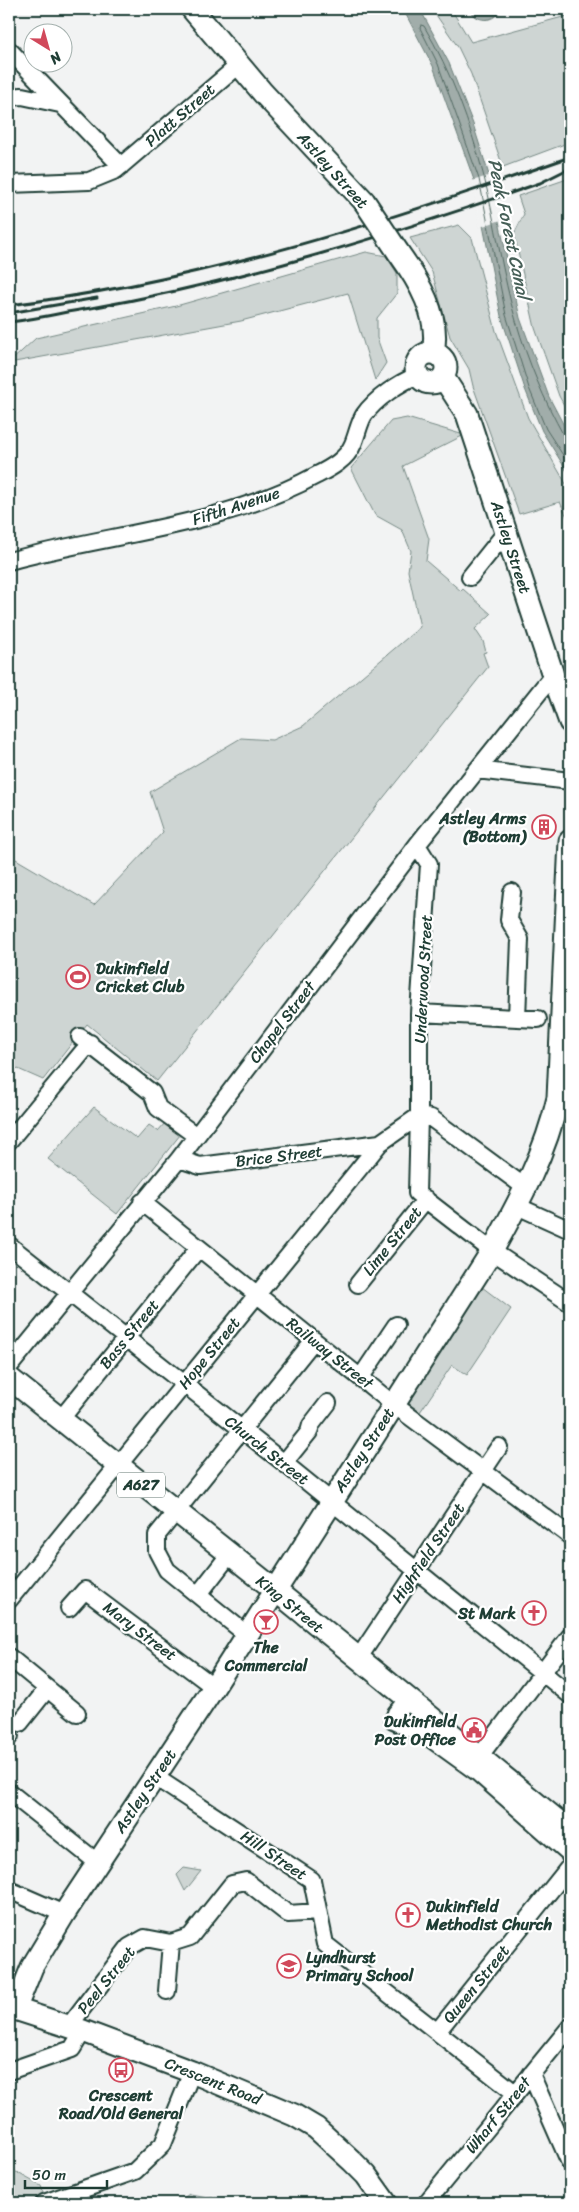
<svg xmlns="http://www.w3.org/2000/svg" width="579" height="2212" viewBox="0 0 579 2212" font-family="Sriracha,sans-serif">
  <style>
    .green { fill: #ced5d3; stroke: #768984 }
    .water { fill: #a1adaa; stroke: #6d807b }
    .pier { fill: #f2f3f3 }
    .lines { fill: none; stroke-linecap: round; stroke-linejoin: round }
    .shore { stroke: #536a63; stroke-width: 1 }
    .minor-casing { stroke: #1f3d34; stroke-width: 20 }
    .major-casing { stroke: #1f3d34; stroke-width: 25 }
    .minor { stroke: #fff; stroke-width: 16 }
    .major { stroke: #fff; stroke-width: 21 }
    .rail { stroke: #1f3d34; stroke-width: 3 }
    .major-bridge-casing { stroke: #1f3d34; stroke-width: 25; stroke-linecap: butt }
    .major-bridge { stroke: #fff; stroke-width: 21 }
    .labels { text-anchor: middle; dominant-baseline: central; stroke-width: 4.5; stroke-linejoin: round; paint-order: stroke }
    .shield { fill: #fff; stroke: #627771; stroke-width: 1 }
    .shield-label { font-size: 15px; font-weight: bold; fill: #1f3d34 }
    .street-label { font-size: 16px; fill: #1f3d34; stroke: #fff }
    .poi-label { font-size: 16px; font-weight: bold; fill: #1f3d34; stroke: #fff; text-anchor: end }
    .water-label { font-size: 18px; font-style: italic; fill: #465f57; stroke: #fff }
  </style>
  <rect width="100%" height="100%" fill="#f2f3f3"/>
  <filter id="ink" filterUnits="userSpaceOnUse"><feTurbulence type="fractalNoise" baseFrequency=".02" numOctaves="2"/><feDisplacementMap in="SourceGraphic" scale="10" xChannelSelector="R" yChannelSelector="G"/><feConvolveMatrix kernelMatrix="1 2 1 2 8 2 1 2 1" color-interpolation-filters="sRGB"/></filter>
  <g filter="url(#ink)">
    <path class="green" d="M432 9H451L471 42 570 15V142L503 167 471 74 458 47Z
      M570 178V416L559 396 535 328 514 234 524 214 518 196Z
      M459 225 472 238 496 331 528 418 569 489 570 523 560 502 519 514 473 386 469 369 450 337 432 272 410 238Z
      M366 252 386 256 397 273V293L377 318V338L386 363 375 380 348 293 241 321 9 363 36 338 176 306Z
      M407 418 464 435 403 466 429 539 426 561 461 591 463 589 491 614 475 629 483 641 486 652 483 653 488 667 157 1081 87 1024 43 1080 9 1065V855L94 905 163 832 150 792 241 738 272 740 303 726 420 627 408 571 411 551 402 530 375 515 351 468 391 421Z
      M94 1107 137 1139 149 1125 158 1131 165 1123 180 1135 117 1214 48 1159Z
      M482 1287 511 1309 467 1375 452 1365 420 1412 408 1403Z
      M184 1868 201 1871 185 1891 177 1875Z
      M9 2168 41 2186 47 2203H9Z
      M189 2194 249 2203H177Z"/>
    <path class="water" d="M403 9H420L449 63 473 124 489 175 520 318 549 397 570 437V476L542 431 525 389 501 316 474 180 433 66Z
      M468 9H501C493 24 477 22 468 9Z"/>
    <path class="pier" d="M491 175 501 220 480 227 472 181Z"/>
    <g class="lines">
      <path class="shore" d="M570 439 564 436C544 400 528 362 516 321 502 274 496 224 484 177 471 126 451 71 424 26L421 25 420 28 438 64 479 179 506 315 529 388 546 429 570 466"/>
      <g class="minor-casing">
        <path id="minor" d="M9 50 121 166
          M9 97 22 96 60 104
          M9 184 89 181 116 170 239 65
          M9 561C112 533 221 527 317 475 331 468 347 459 353 444 357 435 359 423 364 415 376 398 399 383 418 375
          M470 577 506 532
          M477 770 570 781
          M512 892 509 920 520 939 517 1018
          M419 1013 538 1019
          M80 1037 152 1093 158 1108 195 1135
          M9 1141 90 1043
          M179 1159 200 1166 380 1143
          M526 1188 431 1118 419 1116 417 1193 492 1251 570 1303
          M142 1202 393 1404 570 1536
          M517 1206 570 1230
          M9 1245 284 1463 570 1695
          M358 1284 426 1199
          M9 1367 179 1159 417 845 553 675
          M361 1377 396 1325
          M60 1420 198 1249
          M284 1463 309 1432 311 1425 328 1403
          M198 1595 229 1555
          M9 1600 380 1143 419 1116V1013L429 864 417 845
          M69 1608 85 1590 214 1687
          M246 1634 167 1570 157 1551V1535L314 1340
          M9 1657 77 1713
          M358 1659 499 1447
          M407 1700 396 1713 393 1721 428 1737 478 1773 569 1853 570 1857
          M20 1723 47 1689
          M9 1737 10 1736
          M479 1757 570 1636
          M155 1777 312 1880 325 1944 515 2093
          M9 1792 98 1863
          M9 1890 64 1914
          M167 1991 171 1943
          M69 2026 129 1947 145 1938 171 1943 190 1937 232 1884 246 1881 288 1914 318 1912
          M437 2032 570 1866
          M9 2071 72 2049 83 2031
          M531 2074 570 2163
          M44 2203 135 2171 163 2144 192 2072
          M426 2203 570 2027"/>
      </g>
      <g class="major-casing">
        <path id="major" d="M192 9 263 93 364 201
          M398 252C418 280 441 317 433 352
          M416 368a15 15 0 1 1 30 0a15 15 0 1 1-30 0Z
          M443 377 467 414 553 675 570 722
          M9 1378 275 1590 570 1831
          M9 2007 83 2031 192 2072 294 2115 316 2128 352 2161 366 2175 386 2203
          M10 2008 18 2002 32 1967 64 1914 214 1687 492 1251C519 1202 546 1153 558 1098L570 841"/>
      </g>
      <use href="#minor" class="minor"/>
      <use href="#major" class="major"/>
      <path class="rail" d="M9 305C201 282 388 221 570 157
        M9 313 97 298
        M9 322C36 319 64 312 91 308 244 281 393 234 540 183L570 168"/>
      <g class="major-bridge-casing">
        <path id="major-bridge" d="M364 201 398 252"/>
      </g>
      <use href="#major-bridge" class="major-bridge"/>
    </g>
  </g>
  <defs>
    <g id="building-ring" transform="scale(1.25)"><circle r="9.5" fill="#fff" stroke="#d1495b" stroke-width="1.5"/><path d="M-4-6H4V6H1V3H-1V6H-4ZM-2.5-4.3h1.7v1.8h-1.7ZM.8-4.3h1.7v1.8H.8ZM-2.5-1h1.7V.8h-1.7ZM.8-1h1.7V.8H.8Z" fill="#d1495b"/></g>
    <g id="stadium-ring" transform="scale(1.25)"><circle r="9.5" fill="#fff" stroke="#d1495b" stroke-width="1.5"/><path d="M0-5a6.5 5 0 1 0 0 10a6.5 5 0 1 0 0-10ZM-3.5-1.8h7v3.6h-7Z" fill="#d1495b"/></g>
    <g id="church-ring" transform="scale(1.25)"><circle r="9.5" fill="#fff" stroke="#d1495b" stroke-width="1.5"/><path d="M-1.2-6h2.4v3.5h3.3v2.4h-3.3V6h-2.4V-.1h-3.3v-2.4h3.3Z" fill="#d1495b"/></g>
    <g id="bar-ring" transform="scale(1.25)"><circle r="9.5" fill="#fff" stroke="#d1495b" stroke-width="1.5"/><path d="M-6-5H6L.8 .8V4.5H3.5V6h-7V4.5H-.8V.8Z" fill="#d1495b"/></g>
    <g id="civic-ring" transform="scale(1.25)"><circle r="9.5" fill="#fff" stroke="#d1495b" stroke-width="1.5"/><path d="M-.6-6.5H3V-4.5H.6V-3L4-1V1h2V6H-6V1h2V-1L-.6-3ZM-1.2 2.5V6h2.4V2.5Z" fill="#d1495b"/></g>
    <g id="school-ring" transform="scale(1.25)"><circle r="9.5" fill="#fff" stroke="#d1495b" stroke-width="1.5"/><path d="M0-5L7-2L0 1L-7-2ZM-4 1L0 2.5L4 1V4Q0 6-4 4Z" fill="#d1495b"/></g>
    <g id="bus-ring" transform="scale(1.25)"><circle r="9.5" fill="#fff" stroke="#d1495b" stroke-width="1.5"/><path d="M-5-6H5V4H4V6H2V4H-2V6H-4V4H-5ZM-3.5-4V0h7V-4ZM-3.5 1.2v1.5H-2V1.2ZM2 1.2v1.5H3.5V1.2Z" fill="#d1495b"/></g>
  </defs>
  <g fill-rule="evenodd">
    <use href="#building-ring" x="544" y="827"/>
    <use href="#stadium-ring" x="78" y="977"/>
    <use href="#church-ring" x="534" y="1613"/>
    <use href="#bar-ring" x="266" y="1622"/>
    <use href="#civic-ring" x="474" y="1730"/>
    <use href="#church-ring" x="408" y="1915"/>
    <use href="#school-ring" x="289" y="1966"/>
    <use href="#bus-ring" x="121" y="2070"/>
  </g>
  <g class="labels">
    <rect class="shield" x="117" y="1472.5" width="48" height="25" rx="4"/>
    <g class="shield-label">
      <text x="141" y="1485">A627</text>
    </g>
    <g class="street-label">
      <text transform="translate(180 115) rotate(-41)">Platt Street</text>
      <text transform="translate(333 170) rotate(48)">Astley Street</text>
      <text transform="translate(236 506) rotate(-18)">Fifth Avenue</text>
      <text transform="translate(511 547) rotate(72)">Astley Street</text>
      <text transform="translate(423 979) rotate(-87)">Underwood Street</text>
      <text transform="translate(282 1022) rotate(-53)">Chapel Street</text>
      <text transform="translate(279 1156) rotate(-7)">Brice Street</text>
      <text transform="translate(392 1241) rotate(-51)">Lime Street</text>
      <text transform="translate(129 1334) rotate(-51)">Bass Street</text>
      <text transform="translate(209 1353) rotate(-51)">Hope Street</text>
      <text transform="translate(330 1353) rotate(38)">Railway Street</text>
      <text transform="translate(267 1450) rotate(38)">Church Street</text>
      <text transform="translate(364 1450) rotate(-57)">Astley Street</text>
      <text transform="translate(428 1553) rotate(-56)">Highfield Street</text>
      <text transform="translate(290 1604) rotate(39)">King Street</text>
      <text transform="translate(140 1631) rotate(37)">Mary Street</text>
      <text transform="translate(145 1791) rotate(-56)">Astley Street</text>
      <text transform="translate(274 1855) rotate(34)">Hill Street</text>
      <text transform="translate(106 1980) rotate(-51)">Peel Street</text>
      <text transform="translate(476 1984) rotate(-51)">Queen Street</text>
      <text transform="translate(213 2081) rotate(22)">Crescent Road</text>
      <text transform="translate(498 2115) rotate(-51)">Wharf Street</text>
    </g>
    <g class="poi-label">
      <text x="526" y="818">Astley Arms<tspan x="526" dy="18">(Bottom)</tspan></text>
      <text x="96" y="968" text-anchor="start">Dukinfield<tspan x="96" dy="18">Cricket Club</tspan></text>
      <text x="516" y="1613">St Mark</text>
      <text x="266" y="1647" text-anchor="middle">The<tspan x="266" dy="18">Commercial</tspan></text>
      <text x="456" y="1721">Dukinfield<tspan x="456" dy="18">Post Office</tspan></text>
      <text x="426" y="1906" text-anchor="start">Dukinfield<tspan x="426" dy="18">Methodist Church</tspan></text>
      <text x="306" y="1957" text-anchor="start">Lyndhurst<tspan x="306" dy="18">Primary School</tspan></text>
      <text x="121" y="2095" text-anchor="middle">Crescent<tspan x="121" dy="18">Road/Old General</tspan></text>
    </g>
    <g class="water-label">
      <text transform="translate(509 229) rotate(78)">Peak Forest Canal</text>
    </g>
  </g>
  <rect width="579" height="2212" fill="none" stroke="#fff" stroke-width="30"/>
  <rect x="15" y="15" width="549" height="2182" fill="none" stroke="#1f3d34" stroke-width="2" filter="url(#ink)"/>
  <g transform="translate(48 48) rotate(143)"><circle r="24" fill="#ffffff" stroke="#a5b1ae"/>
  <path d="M0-4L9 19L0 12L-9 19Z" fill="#d1495b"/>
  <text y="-8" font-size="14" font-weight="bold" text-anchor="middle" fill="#1f3d34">N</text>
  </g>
  <path d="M25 2180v8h82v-8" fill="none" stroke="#1f3d34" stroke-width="2.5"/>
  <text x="32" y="2180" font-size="15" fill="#1f3d34" stroke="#ffffff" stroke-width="4" paint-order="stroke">50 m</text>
</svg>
